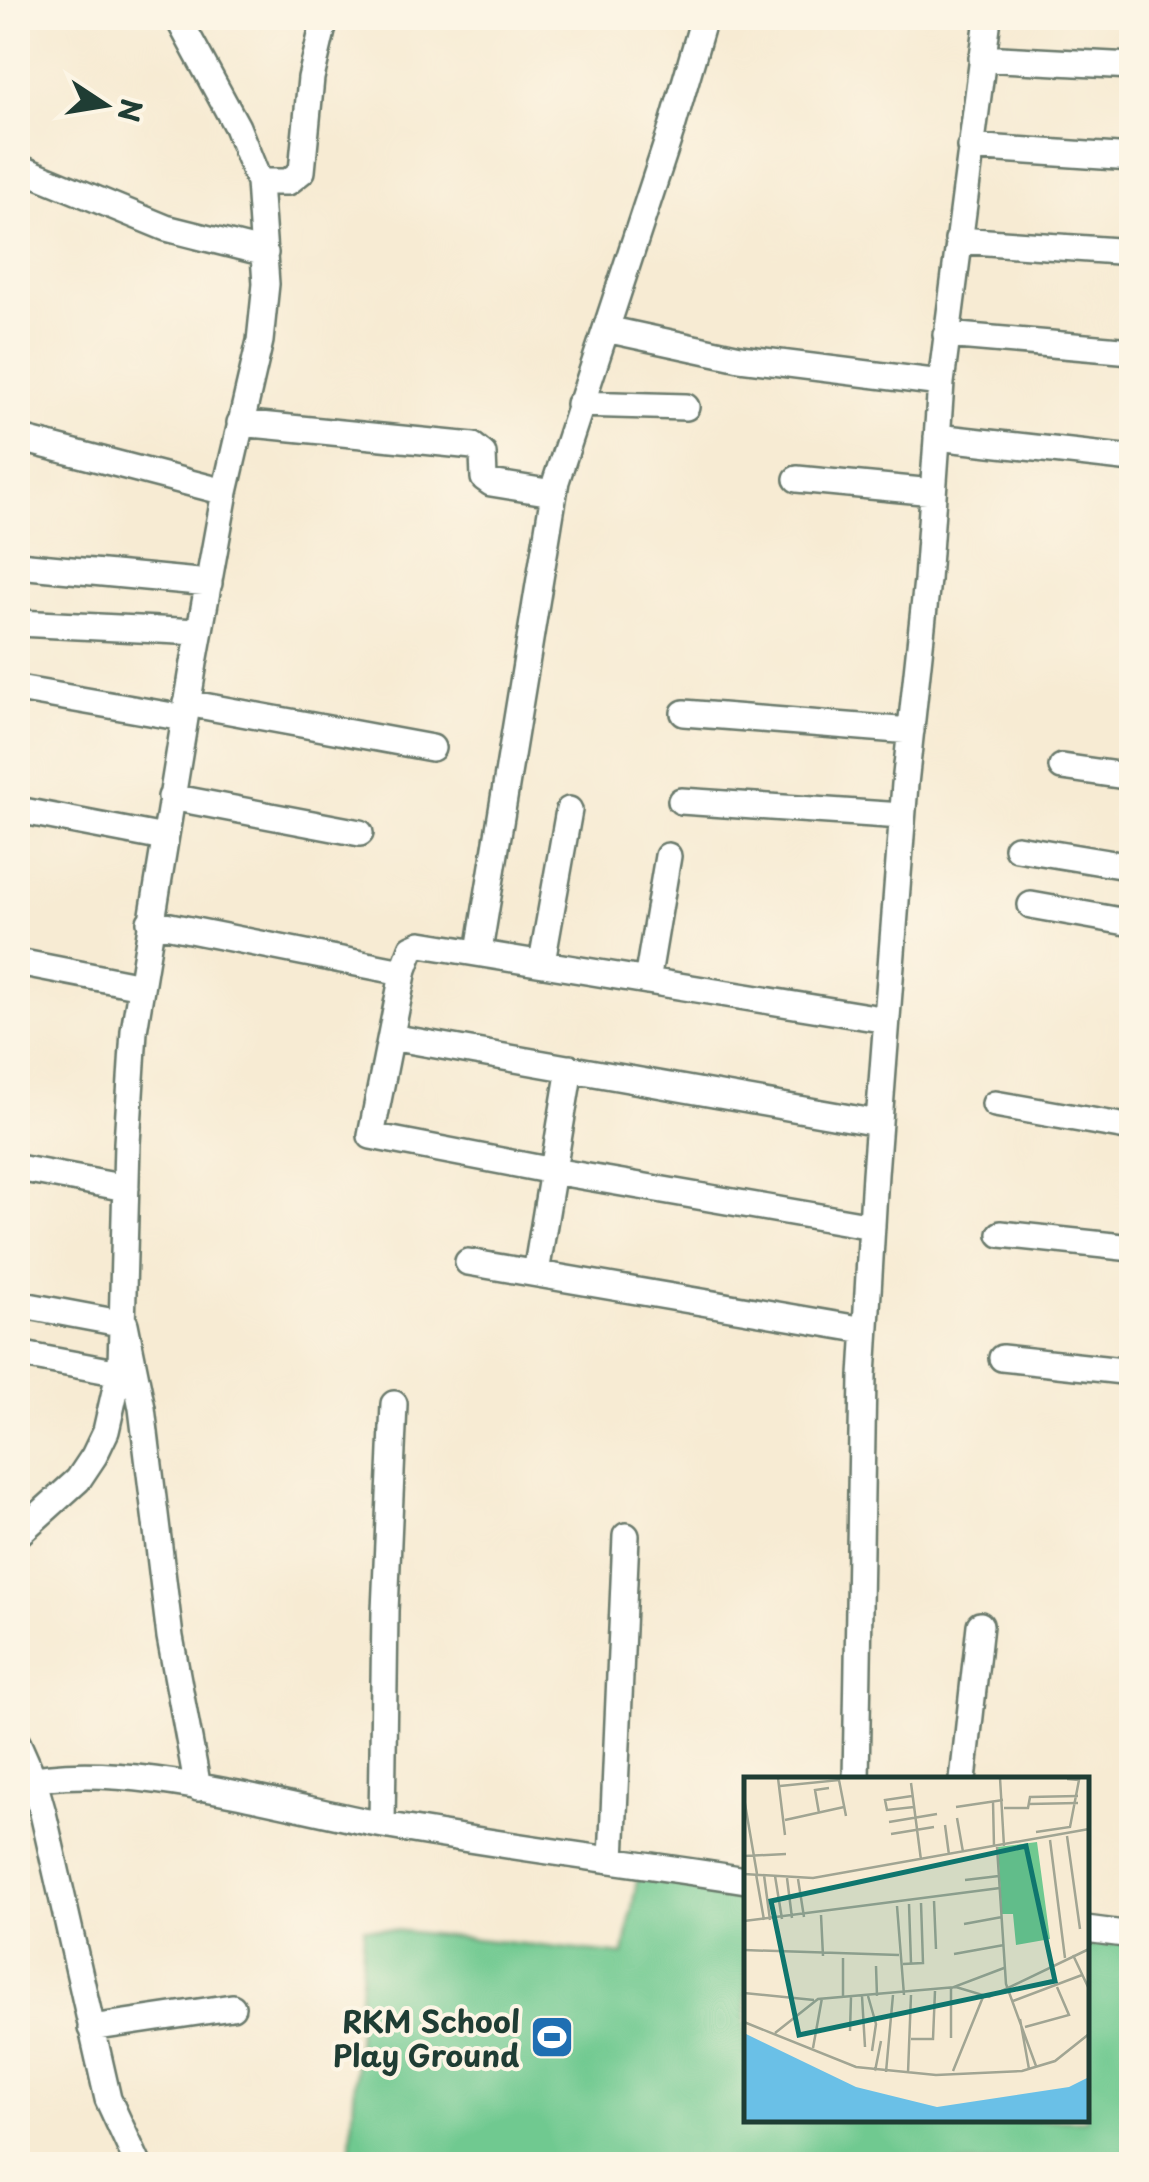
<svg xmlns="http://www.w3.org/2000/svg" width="1149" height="2182" viewBox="0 0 1149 2182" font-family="'Playpen Sans',sans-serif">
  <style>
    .green { fill: #70c990; stroke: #488362; stroke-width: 2.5 }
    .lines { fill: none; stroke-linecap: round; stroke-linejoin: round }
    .minor-casing { stroke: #6b7a6c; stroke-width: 30 }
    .minor { stroke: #fff; stroke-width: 25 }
    .labels { text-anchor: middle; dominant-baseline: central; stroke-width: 8; stroke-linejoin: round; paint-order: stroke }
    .poi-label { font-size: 30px; font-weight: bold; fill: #1f3d34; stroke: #fcf5e5; text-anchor: end }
    .inset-road { fill: none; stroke: #a1a593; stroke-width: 2.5 }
    .view { fill: #0f766e; fill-opacity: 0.15; stroke: #0f766e; stroke-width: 5 }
    .inset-edge { fill: none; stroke: #1f3d34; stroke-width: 5 }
  </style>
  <rect width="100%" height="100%" fill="#fcf5e5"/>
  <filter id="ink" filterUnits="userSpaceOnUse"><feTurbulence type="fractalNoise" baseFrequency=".01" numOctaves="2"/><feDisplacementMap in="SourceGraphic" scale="20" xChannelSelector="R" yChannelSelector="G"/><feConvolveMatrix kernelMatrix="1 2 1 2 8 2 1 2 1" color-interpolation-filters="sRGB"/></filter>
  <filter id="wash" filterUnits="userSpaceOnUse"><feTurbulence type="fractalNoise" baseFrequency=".0048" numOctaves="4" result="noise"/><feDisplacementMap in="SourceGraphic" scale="40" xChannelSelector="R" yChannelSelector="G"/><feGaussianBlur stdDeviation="2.25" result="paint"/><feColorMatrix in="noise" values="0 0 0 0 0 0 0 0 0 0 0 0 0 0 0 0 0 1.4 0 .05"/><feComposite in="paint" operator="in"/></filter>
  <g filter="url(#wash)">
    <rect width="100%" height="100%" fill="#f7ebd3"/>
    <path class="green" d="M640 1862 746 1882V2120H1086L1087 1939 1131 1943V2164H350L364 1927 624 1955Z"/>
  </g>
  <g filter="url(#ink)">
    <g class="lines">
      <g class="minor-casing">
        <path id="minor" d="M982 58 1132 66
          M970 147 1132 158
          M18 167 166 228 265 253
          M259 182H288L302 171 311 78 325 18
          M958 240 1132 252
          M606 329 740 358 941 383
          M946 335 1132 351
          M579 404 686 407
          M240 423 473 446 483 454 484 478 491 483 553 493
          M937 437 1132 459
          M18 438 225 492
          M797 479 933 492
          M18 565 209 583
          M18 623 199 632
          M18 689 184 718
          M187 703 432 748
          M684 713 911 731
          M1062 767 1132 777
          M171 797 360 833
          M681 801 902 816
          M18 810 164 838
          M1017 848 1132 867
          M1031 905 1132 923
          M150 922 392 970 404 969 412 948 421 944 887 1020
          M479 951 556 481 671 131 704 18
          M18 962 141 986
          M542 962 569 810
          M404 969 371 1136 553 1171 872 1226
          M647 981 668 856
          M391 1037 878 1123
          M995 1104 1132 1128
          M18 1168 126 1188
          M1001 1234 1132 1248
          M468 1262 865 1330
          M536 1273 570 1068
          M18 1304 125 1324 142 1408 170 1637 198 1788
          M18 1354 120 1373
          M1002 1358 1132 1372
          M18 1534 78 1480 94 1456 106 1431 121 1365 127 1143 134 1031 194 663 225 492 260 341 266 284 259 182 237 127 178 18
          M18 1744 33 1778 43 1813 108 2099 138 2164
          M856 1780 863 1376 875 1174 905 784 927 580 941 383 988 18
          M963 1780 980 1625
          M18 1783C114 1756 277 1805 378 1824 500 1846 624 1861 746 1880
          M382 1824 385 1611 394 1404
          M612 1860 626 1536
          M1086 1929 1132 1935
          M91 2028 232 2007"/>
      </g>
      <use href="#minor" class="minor"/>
    </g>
  </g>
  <defs>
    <g id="stadium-square" transform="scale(2.25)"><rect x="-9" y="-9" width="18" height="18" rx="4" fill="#1f6fb2" stroke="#fcf5e5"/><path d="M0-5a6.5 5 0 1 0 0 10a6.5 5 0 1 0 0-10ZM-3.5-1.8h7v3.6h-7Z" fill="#fff"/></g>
  </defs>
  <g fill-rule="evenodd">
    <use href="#stadium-square" x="552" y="2037"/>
  </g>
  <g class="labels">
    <g class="poi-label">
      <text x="520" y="2020">RKM School<tspan x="520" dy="34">Play Ground</tspan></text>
    </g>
  </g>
  <g transform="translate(744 1777)">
    <rect width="345" height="345" fill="#f7ebd3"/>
    <path d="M293 65 306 162 272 168 269 137H258L254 70Z" fill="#70c990"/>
    <path d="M0 256 112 310 193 330 325 310 345 300V344H0Z" fill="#6ac0e7"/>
    <path class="inset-road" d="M34 1 41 58M256 1 260 69M167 6 177 83M36 9 95 3 102 39M168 19 141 23 143 33 170 30M0 21 13 97M249 24 250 70M285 27 334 26M212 30 259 23M260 31H284L286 20 334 19M75 36 71 13 85 11M213 41 219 75M41 43 100 30M145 45 193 37M201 48 205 78M292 55 326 50 335 3 323 2M147 57 190 50M323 59 336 152M306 63 321 181M253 70 262 207 292 289M0 79 42 77M0 97 69 101 345 52M12 97 20 143M20 98 26 143M31 99 38 142M43 101 48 141M54 102 60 140M221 103 255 99M190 124 192 172M165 127 167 186M153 129 160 218M77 138 79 179M0 144 256 111M220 147 258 140M0 173 155 178M210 177 260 168M329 178 345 212M159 187 179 186 177 126M132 189 133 219M0 216 70 223M99 219V181M118 219 121 270M124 219 132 247 128 274M269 224 338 198M276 242 285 292M0 245 112 290 192 298 278 294 311 284 345 257M281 250 325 238 313 210M106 254 107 220M31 256 74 222 212 210 245 220 345 172M207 261V211L260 191M167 262H189L191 214M69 271 78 221M131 294 137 264M209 294 239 220M142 295 149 218M164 296 167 218"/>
    <path class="view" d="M282 69 311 204 55 258 27 124Z"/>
    <rect width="345" height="345" class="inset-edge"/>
  </g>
  <rect width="1149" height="2182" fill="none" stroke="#fcf5e5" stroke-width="60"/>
  <g transform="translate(105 105) rotate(102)" stroke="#fcf5e5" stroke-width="8" paint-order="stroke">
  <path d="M0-8L18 38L0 25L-18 38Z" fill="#1f3d34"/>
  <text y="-15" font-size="28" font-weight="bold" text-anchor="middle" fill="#1f3d34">N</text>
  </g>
</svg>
